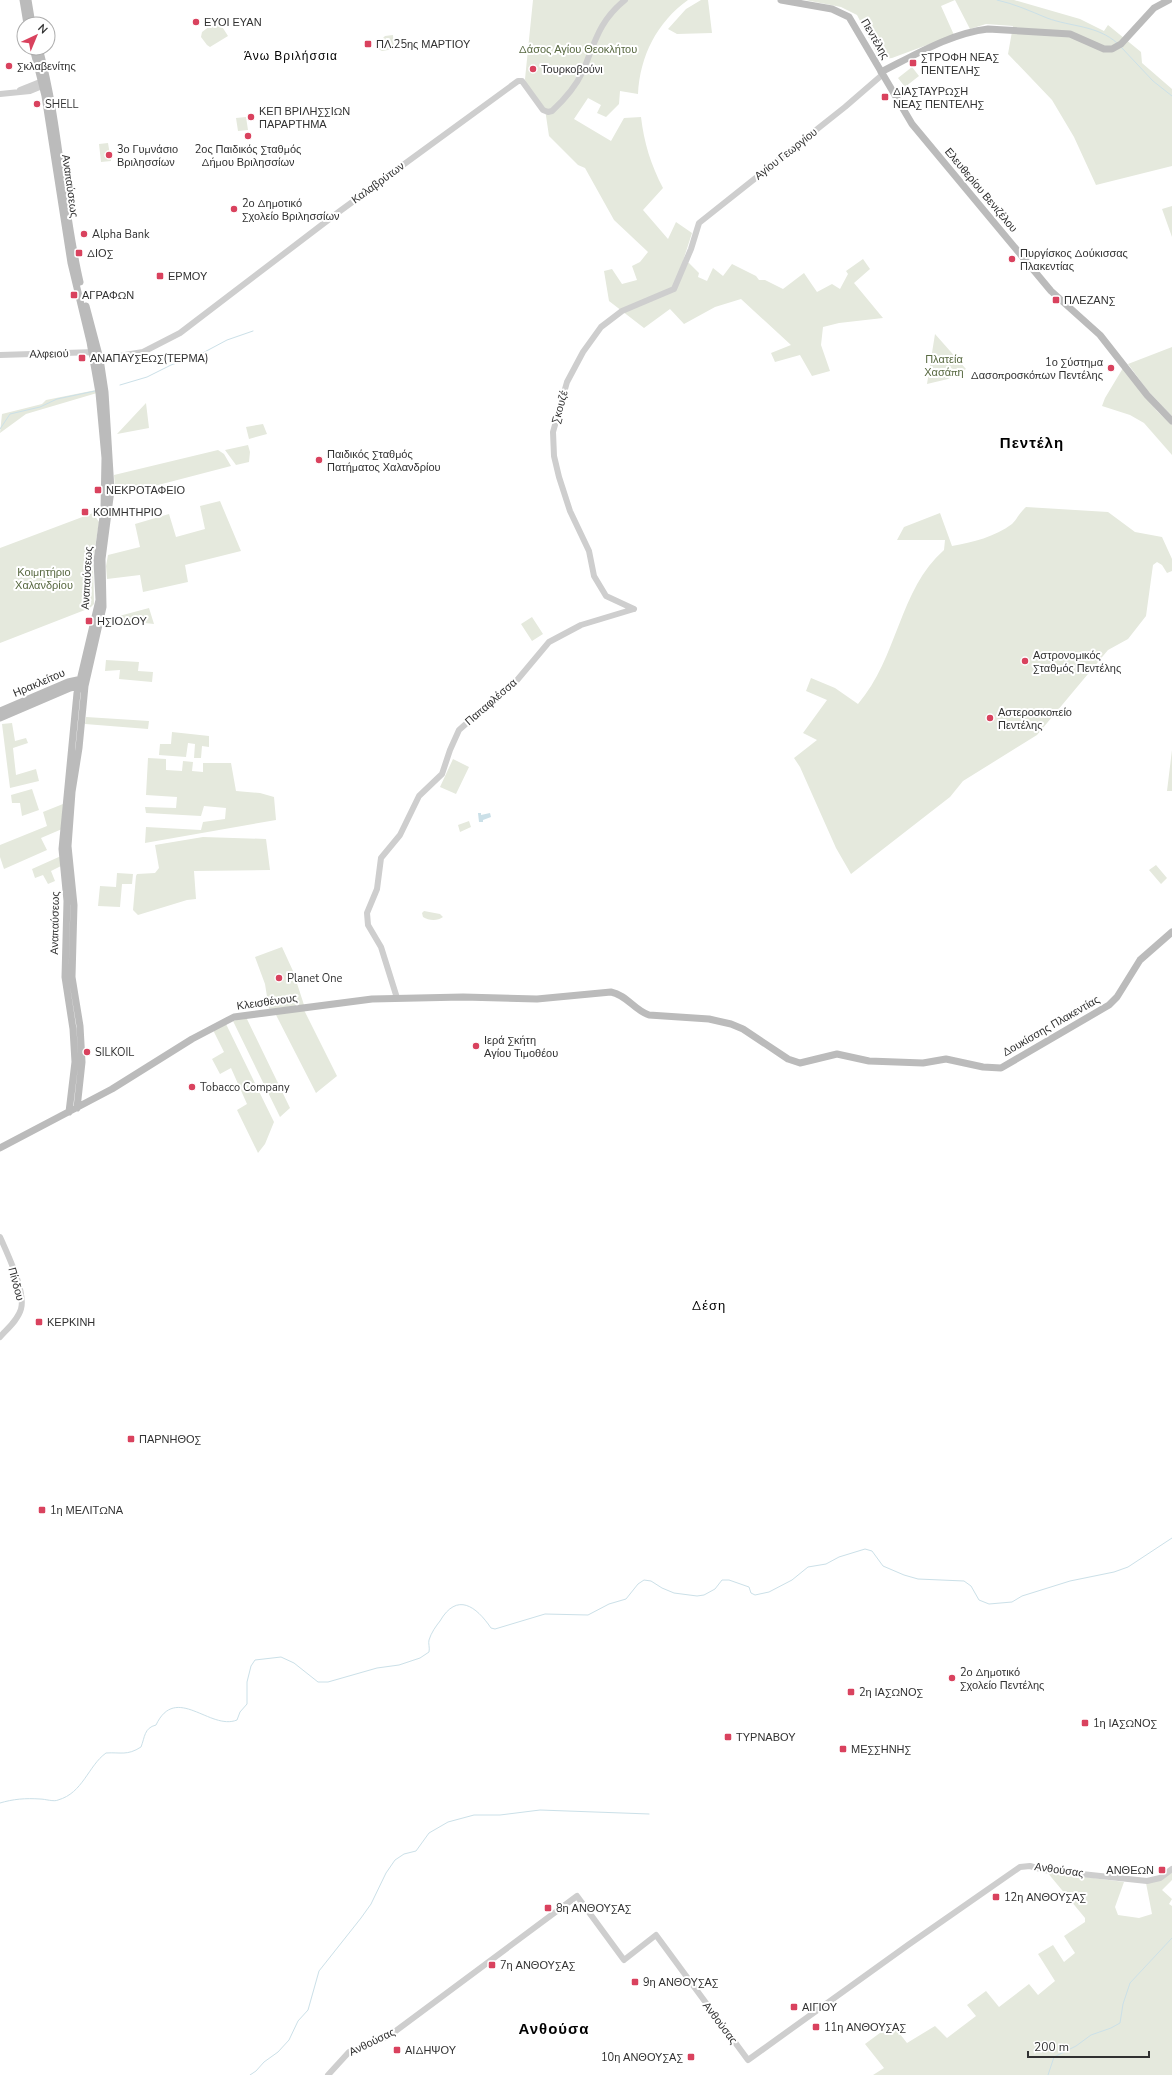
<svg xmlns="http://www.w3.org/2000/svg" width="1172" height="2075" viewBox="0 0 1172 2075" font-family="'Nunito Sans',sans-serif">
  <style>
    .green { fill: #e5e9dd }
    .water { fill: #cbe0e8 }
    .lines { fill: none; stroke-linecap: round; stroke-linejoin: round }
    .stream { stroke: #cbe0e8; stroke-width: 1 }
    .tertiary { stroke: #cecece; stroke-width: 6 }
    .secondary { stroke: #bbb; stroke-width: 7 }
    .poi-dot { fill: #d9425e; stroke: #fff; stroke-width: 1.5 }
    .labels { text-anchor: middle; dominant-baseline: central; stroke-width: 4; stroke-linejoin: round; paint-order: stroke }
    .poi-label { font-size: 11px; fill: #313131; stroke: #fff; text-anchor: start }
    .street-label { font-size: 11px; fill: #313131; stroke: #fff }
    .park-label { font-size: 11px; fill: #586941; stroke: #fff }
    .neighbourhood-label { font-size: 12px; letter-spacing: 1px; fill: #000; stroke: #fff }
    .quarter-label { font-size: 13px; letter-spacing: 1px; fill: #000; stroke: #fff }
    .district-label { font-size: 15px; font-weight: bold; letter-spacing: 1px; fill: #000; stroke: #fff }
  </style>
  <rect width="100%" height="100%" fill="#fff"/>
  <path class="green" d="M533 0H688C657 22 640 56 638 94L620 91 619 104 606 117 597 113 601 105 588 98 574 119 611 141 624 118 641 117C644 143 651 165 663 188L643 210 668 239 676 222 692 233 683 261 689 263 699 273 698 277 707 281 713 268 723 276 732 264 756 276 759 280H765L783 289 804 273 817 292 832 284 840 289 848 274 846 271 863 259 870 269 854 283 883 318 839 323 823 327 821 345 830 371 812 376 800 355 775 362 771 353 791 345 741 299 715 307 684 324 670 309 644 328 609 301 604 271 612 269 622 284 637 280 632 266 640 262 648 252 614 220 585 168 578 165 549 136 545 109 526 84 525 79Z
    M701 0H708L712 33 677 34 668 29 686 9Z
    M805 0H1014L1080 19 1104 31 1108 25 1141 52 1142 63 1172 89V166L1096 185 1074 137 1052 100 1008 54 1013 26 986 24 970 29 955 0 941 6 954 35 892 58 882 59 878 56 857 15 841 7Z
    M214 23 221 25 228 36 210 47 207 45 201 37 202 32Z
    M393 35 394 49 382 51 378 49 376 45 385 36Z
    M912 67 919 76 905 87 898 78Z
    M246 117 248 130 238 131 236 118Z
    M108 143 111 161 101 162 99 144Z
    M1172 206V237L1162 209Z
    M935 334 966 369 948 379 927 384Z
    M1172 347V416L1148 391 1128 364Z
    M1123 368 1157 411 1172 425V455L1144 423 1130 415 1102 406 1105 398Z
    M96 390 97 393 26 414 0 433 2 414 42 404 46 400Z
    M146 403 149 428 117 434Z
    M263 424 267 434 249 439 246 427Z
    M248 445 250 452 249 462 236 465 225 450Z
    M218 450 224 454 231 466 116 496 114 475Z
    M220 501 241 551 185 565 188 582 143 592 140 575 107 579 106 566 108 555 140 547 135 524 169 514 176 537 205 529 200 506Z
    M1026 507 1108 512 1135 532 1162 537 1172 559V571L1167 573 1162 565 1157 562 1153 565 1146 616 1128 639 1108 650 1037 735 963 781 950 797 851 874 836 848 800 767 794 758 817 740 803 733 827 700 806 691 811 678 835 688 858 704C898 658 899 589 944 550L945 540H897L904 527 940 513 952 546C973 542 995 537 1012 524 1017 519 1020 512 1026 507Z
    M93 513 99 522 93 561 94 604 90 608 0 643V548Z
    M149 608 154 624 108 619Z
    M532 617 543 634 532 641 521 624Z
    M106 660 139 662 138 671 153 672 152 682 119 679 120 670 105 671Z
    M86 717 149 721 148 729 85 724Z
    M12 723 15 741 26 738 28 743 13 748 16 775 36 769 39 781 10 788 2 724Z
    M172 732 209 736V747L202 746 201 758H194L195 744 188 743 186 757 159 755 160 744H171Z
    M1172 750V791H1167Z
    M148 758 166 759V770L182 771 183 761 193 762 192 771 203 772V763H231L236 791 260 793 274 797 276 820 145 843 146 827 201 830 203 822 225 819 226 808 204 806 201 816 146 813 145 807 176 808 177 797 146 795Z
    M453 759 469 767 456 794 440 787Z
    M32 789 39 810 22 816 20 803H12L11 795Z
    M63 804 62 829 41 838 47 850 4 869 0 857V845L47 826 43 812Z
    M469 821 471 827 460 832 458 825Z
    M203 837 266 839 270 870 194 871 196 899 187 900 138 915 133 910 136 876 137 874 155 873 159 868 155 845Z
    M61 856V866L51 871 55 881 48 884 43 875 35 878 32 869Z
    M1156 865 1167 878 1161 884 1149 870Z
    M117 873 133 874 132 884H122L120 907 98 906 100 886 116 887Z
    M424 911 440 914 443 917C438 921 429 921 423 917L422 913Z
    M282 947 293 971 304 1005 269 1009 265 984 255 957Z
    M304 1010 337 1076 316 1093 275 1013Z
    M246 1017 290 1108 280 1117 233 1021Z
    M226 1024 274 1122 265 1144 258 1153 237 1110 247 1104 231 1068 220 1074 212 1059 224 1052 213 1030Z
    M1047 1872 1124 1882 1115 1907 1118 1915 1139 1918 1152 1914 1146 1883 1172 1872V1880L1162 1890 1172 1899 1169 1904 1172 1906V2075H873L884 2068 865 2044 892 2024 907 2043 935 2026 947 2038 976 2016 967 2005 986 1991 999 2007 1029 1984 1038 1995 1055 1981 1038 1954 1053 1945 1064 1962 1075 1953 1064 1936 1085 1922V1918Z"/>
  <path class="water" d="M478 813H481V815L490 813 491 817 483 820V822H479Z"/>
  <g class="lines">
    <path class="stream" d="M997 0C1015 4 1030 11 1047 18 1071 27 1097 25 1117 43
      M1121 47 1153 81 1172 96
      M120 385 147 377 171 365 197 356 227 340 253 331
      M0 429 10 414 40 407 57 399 95 391
      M0 1803C13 1799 26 1798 40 1799 45 1799 54 1802 58 1800 83 1793 88 1766 106 1753 121 1752 127 1756 141 1747 145 1737 144 1728 156 1725 176 1683 210 1731 237 1720L240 1712 247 1704V1682L251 1666 255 1660 281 1657 294 1663 318 1682H328L377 1668 399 1665 420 1658 429 1652C430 1648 428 1643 429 1640 431 1633 436 1626 440 1621 457 1592 476 1606 491 1628L495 1629 545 1614 588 1615 609 1604 626 1599 638 1584 644 1580 651 1581 662 1588 674 1593 697 1596 704 1595 715 1589 722 1580H729L749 1587 751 1593 755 1595 769 1592 792 1580 808 1567 826 1564 839 1557 865 1549 872 1551 883 1566 904 1575 918 1579 964 1581 971 1586 979 1600 989 1604 1012 1602 1022 1596 1070 1581 1114 1572 1128 1567 1172 1538
      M250 2075 256 2071 264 2062 278 2052 289 2040 298 2021 308 2010 319 1971 361 1918 371 1904 386 1873 395 1860 404 1854 416 1851 429 1833 448 1822 474 1815H500L540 1810 649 1814
      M1048 2075 1054 2057 1076 2046 1091 2035 1111 2028 1120 2023 1123 2004 1130 1983 1172 1938"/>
    <path class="tertiary" d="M20 90 45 80
      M0 94 30 91 47 84
      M0 355 96 352
      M95 360 143 352 180 333 340 211 518 81H522L543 110 548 112 552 111C564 100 576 86 583 71 595 42 599 21 625 0
      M634 609 606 596 594 576 589 551 570 511 559 477 554 456 553 432 567 382 583 352 601 327 622 311 674 289 691 249 699 223 845 107 882 75
      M397 998 381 947 368 925 367 913 377 889 381 858 400 835 419 796 442 774 450 750 459 730 485 707 513 685 549 642 581 625 634 609
      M0 1237C7 1253 26 1292 21 1309 18 1320 7 1329 0 1337
      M328 2075 349 2052 389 2036 577 1896 624 1960 656 1935 748 2060 908 1945 1020 1867 1030 1866 1044 1870 1147 1881 1160 1878 1172 1869"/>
    <path class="secondary" d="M23 0 27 24
      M28 0 32 24
      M781 0 832 9 849 17 912 124 1051 291 1100 335 1147 395 1172 421
      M33 48 45 96 71 263 90 342 99 393 105 458 104 509 97 561 99 600 77 693 62 849 67 901 65 977 73 1029 75 1062 69 1112
      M39 48C60 125 62 205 80 282
      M881 72C913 56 951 33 988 29L1070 34 1104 49H1112L1121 44 1154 8 1169 0
      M0 711 68 682 82 679
      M0 718 70 688 83 685
      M77 1108 82 1062 80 1026 72 977 74 905 68 846 72 792 79 748 85 686 103 607 102 559 111 490 105 392 100 359 86 306
      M0 1148 112 1089 192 1039 234 1017 372 999 463 997 537 999 611 992C627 995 634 1010 649 1015L709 1019 731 1024 743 1029 788 1059 800 1063 837 1054 869 1061 923 1063 946 1059 983 1067 1001 1068 1109 1005 1117 997 1140 960 1172 932"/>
  </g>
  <g class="poi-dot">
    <circle cx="196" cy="22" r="4"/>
    <rect x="364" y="40" width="8" height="8" rx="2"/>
    <rect x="909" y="59" width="8" height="8" rx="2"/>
    <circle cx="9" cy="66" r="4"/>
    <circle cx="533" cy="69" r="4"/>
    <rect x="881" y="93" width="8" height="8" rx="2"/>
    <circle cx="37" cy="104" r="4"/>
    <circle cx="251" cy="117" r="4"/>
    <circle cx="248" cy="136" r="4"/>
    <circle cx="109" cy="155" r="4"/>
    <circle cx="234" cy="209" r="4"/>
    <circle cx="84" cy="234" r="4"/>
    <rect x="75" y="249" width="8" height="8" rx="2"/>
    <circle cx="1012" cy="259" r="4"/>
    <rect x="156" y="272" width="8" height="8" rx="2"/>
    <rect x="70" y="291" width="8" height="8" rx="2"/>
    <rect x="1052" y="296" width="8" height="8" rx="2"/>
    <rect x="78" y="354" width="8" height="8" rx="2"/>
    <circle cx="1111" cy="368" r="4"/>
    <circle cx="319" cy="460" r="4"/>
    <rect x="94" y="486" width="8" height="8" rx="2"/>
    <rect x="81" y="508" width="8" height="8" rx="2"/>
    <rect x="85" y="617" width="8" height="8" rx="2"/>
    <circle cx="1025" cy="661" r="4"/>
    <circle cx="990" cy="718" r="4"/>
    <circle cx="279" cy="978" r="4"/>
    <circle cx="476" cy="1046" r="4"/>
    <circle cx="87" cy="1052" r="4"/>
    <circle cx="192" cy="1087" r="4"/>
    <rect x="35" y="1318" width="8" height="8" rx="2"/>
    <rect x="127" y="1435" width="8" height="8" rx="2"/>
    <rect x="38" y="1506" width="8" height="8" rx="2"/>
    <circle cx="952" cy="1678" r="4"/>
    <rect x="847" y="1688" width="8" height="8" rx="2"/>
    <rect x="1081" y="1719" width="8" height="8" rx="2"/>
    <rect x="724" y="1733" width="8" height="8" rx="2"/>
    <rect x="839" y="1745" width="8" height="8" rx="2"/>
    <rect x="1158" y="1866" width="8" height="8" rx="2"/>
    <rect x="992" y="1893" width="8" height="8" rx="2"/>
    <rect x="544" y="1904" width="8" height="8" rx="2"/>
    <rect x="488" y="1961" width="8" height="8" rx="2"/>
    <rect x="631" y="1978" width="8" height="8" rx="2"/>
    <rect x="790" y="2003" width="8" height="8" rx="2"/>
    <rect x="812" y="2023" width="8" height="8" rx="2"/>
    <rect x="393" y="2046" width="8" height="8" rx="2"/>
    <rect x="687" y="2053" width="8" height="8" rx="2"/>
  </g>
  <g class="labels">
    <g class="poi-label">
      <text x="204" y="22">ΕΥΟΙ ΕΥΑΝ</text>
      <text x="376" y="44">ΠΛ.25ης ΜΑΡΤΙΟΥ</text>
      <text x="921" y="57">ΣΤΡΟΦΗ ΝΕΑΣ<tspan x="921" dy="13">ΠΕΝΤΕΛΗΣ</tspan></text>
      <text x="17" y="66">Σκλαβενίτης</text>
      <text x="541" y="69">Τουρκοβούνι</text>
      <text x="893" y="91">ΔΙΑΣΤΑΥΡΩΣΗ<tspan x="893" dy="13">ΝΕΑΣ ΠΕΝΤΕΛΗΣ</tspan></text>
      <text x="45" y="104">SHELL</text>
      <text x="259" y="111">ΚΕΠ ΒΡΙΛΗΣΣΙΩΝ<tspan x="259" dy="13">ΠΑΡΑΡΤΗΜΑ</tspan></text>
      <text x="117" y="149">3ο Γυμνάσιο<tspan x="117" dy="13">Βριλησσίων</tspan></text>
      <text x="248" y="149" text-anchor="middle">2ος Παιδικός Σταθμός<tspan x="248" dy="13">Δήμου Βριλησσίων</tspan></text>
      <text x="242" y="203">2ο Δημοτικό<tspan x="242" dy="13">Σχολείο Βριλησσίων</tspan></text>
      <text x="92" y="234">Alpha Bank</text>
      <text x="87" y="253">ΔΙΟΣ</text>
      <text x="1020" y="253">Πυργίσκος Δούκισσας<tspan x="1020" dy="13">Πλακεντίας</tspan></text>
      <text x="168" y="276">ΕΡΜΟΥ</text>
      <text x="82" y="295">ΑΓΡΑΦΩΝ</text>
      <text x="1064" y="300">ΠΛΕΖΑΝΣ</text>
      <text x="90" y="358">ΑΝΑΠΑΥΣΕΩΣ(ΤΕΡΜΑ)</text>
      <text x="1103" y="362" text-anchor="end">1ο Σύστημα<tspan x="1103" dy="13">Δασοπροσκόπων Πεντέλης</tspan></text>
      <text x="327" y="454">Παιδικός Σταθμός<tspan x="327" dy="13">Πατήματος Χαλανδρίου</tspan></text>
      <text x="106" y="490">ΝΕΚΡΟΤΑΦΕΙΟ</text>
      <text x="93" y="512">ΚΟΙΜΗΤΗΡΙΟ</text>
      <text x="97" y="621">ΗΣΙΟΔΟΥ</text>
      <text x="1033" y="655">Αστρονομικός<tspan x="1033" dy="13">Σταθμός Πεντέλης</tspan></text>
      <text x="998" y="712">Αστεροσκοπείο<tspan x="998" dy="13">Πεντέλης</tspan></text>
      <text x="287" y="978">Planet One</text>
      <text x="484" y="1040">Ιερά Σκήτη<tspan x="484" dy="13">Αγίου Τιμοθέου</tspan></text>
      <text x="95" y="1052">SILKOIL</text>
      <text x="200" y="1087">Tobacco Company</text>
      <text x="47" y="1322">ΚΕΡΚΙΝΗ</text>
      <text x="139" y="1439">ΠΑΡΝΗΘΟΣ</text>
      <text x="50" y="1510">1η ΜΕΛΙΤΩΝΑ</text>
      <text x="960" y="1672">2ο Δημοτικό<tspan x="960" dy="13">Σχολείο Πεντέλης</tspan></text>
      <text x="859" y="1692">2η ΙΑΣΩΝΟΣ</text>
      <text x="1093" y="1723">1η ΙΑΣΩΝΟΣ</text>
      <text x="736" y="1737">ΤΥΡΝΑΒΟΥ</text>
      <text x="851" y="1749">ΜΕΣΣΗΝΗΣ</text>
      <text x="1154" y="1870" text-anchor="end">ΑΝΘΕΩΝ</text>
      <text x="1004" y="1897">12η ΑΝΘΟΥΣΑΣ</text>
      <text x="556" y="1908">8η ΑΝΘΟΥΣΑΣ</text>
      <text x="500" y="1965">7η ΑΝΘΟΥΣΑΣ</text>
      <text x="643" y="1982">9η ΑΝΘΟΥΣΑΣ</text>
      <text x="802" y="2007">ΑΙΓΙΟΥ</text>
      <text x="824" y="2027">11η ΑΝΘΟΥΣΑΣ</text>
      <text x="405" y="2050">ΑΙΔΗΨΟΥ</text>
      <text x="683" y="2057" text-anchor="end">10η ΑΝΘΟΥΣΑΣ</text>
    </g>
    <g class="street-label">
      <text transform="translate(875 39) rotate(60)">Πεντέλης</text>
      <text transform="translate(786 154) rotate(-38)">Αγίου Γεωργίου</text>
      <text transform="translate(378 183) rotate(-36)">Καλαβρύτων</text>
      <text transform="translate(70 186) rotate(82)">Αναπαύσεως</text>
      <text transform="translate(981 190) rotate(50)">Ελευθερίου Βενιζέλου</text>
      <text transform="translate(49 354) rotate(-1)">Αλφειού</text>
      <text transform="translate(560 407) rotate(-75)">Σκουζέ</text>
      <text transform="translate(87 578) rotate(-87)">Αναπαύσεως</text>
      <text transform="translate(39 683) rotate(-23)">Ηρακλείτου</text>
      <text transform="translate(491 702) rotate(-41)">Παπαφλέσσα</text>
      <text transform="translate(55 923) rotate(-89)">Αναπαύσεως</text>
      <text transform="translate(267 1002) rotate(-8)">Κλεισθένους</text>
      <text transform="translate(1051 1026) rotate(-30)">Δουκίσσης Πλακεντίας</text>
      <text transform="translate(16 1284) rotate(75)">Πίνδου</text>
      <text transform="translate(1059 1870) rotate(8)">Ανθούσας</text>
      <text transform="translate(720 2023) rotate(53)">Ανθούσας</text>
      <text transform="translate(372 2042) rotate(-26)">Ανθούσας</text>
    </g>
    <g class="park-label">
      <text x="578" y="49">Δάσος Αγίου Θεοκλήτου</text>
      <text x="944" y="359">Πλατεία<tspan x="944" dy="13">Χασάπη</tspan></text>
      <text x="44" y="572">Κοιμητήριο<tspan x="44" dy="13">Χαλανδρίου</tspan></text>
    </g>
    <g class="neighbourhood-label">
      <text x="291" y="56">Άνω Βριλήσσια</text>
    </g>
    <g class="quarter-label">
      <text x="709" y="1306">Δέση</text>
    </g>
    <g class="district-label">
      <text x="1032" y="443">Πεντέλη</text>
      <text x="554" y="2029">Ανθούσα</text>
    </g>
  </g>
  <g transform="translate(36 36) rotate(44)"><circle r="19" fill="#ffffff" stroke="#adadad"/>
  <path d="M0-3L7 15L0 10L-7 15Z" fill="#d9425e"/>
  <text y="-6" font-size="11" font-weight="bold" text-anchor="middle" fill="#313131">N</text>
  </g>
  <path d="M1028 2051v6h121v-6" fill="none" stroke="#313131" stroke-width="2"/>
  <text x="1034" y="2051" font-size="12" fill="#313131" stroke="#ffffff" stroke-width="3" paint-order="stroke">200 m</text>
</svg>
